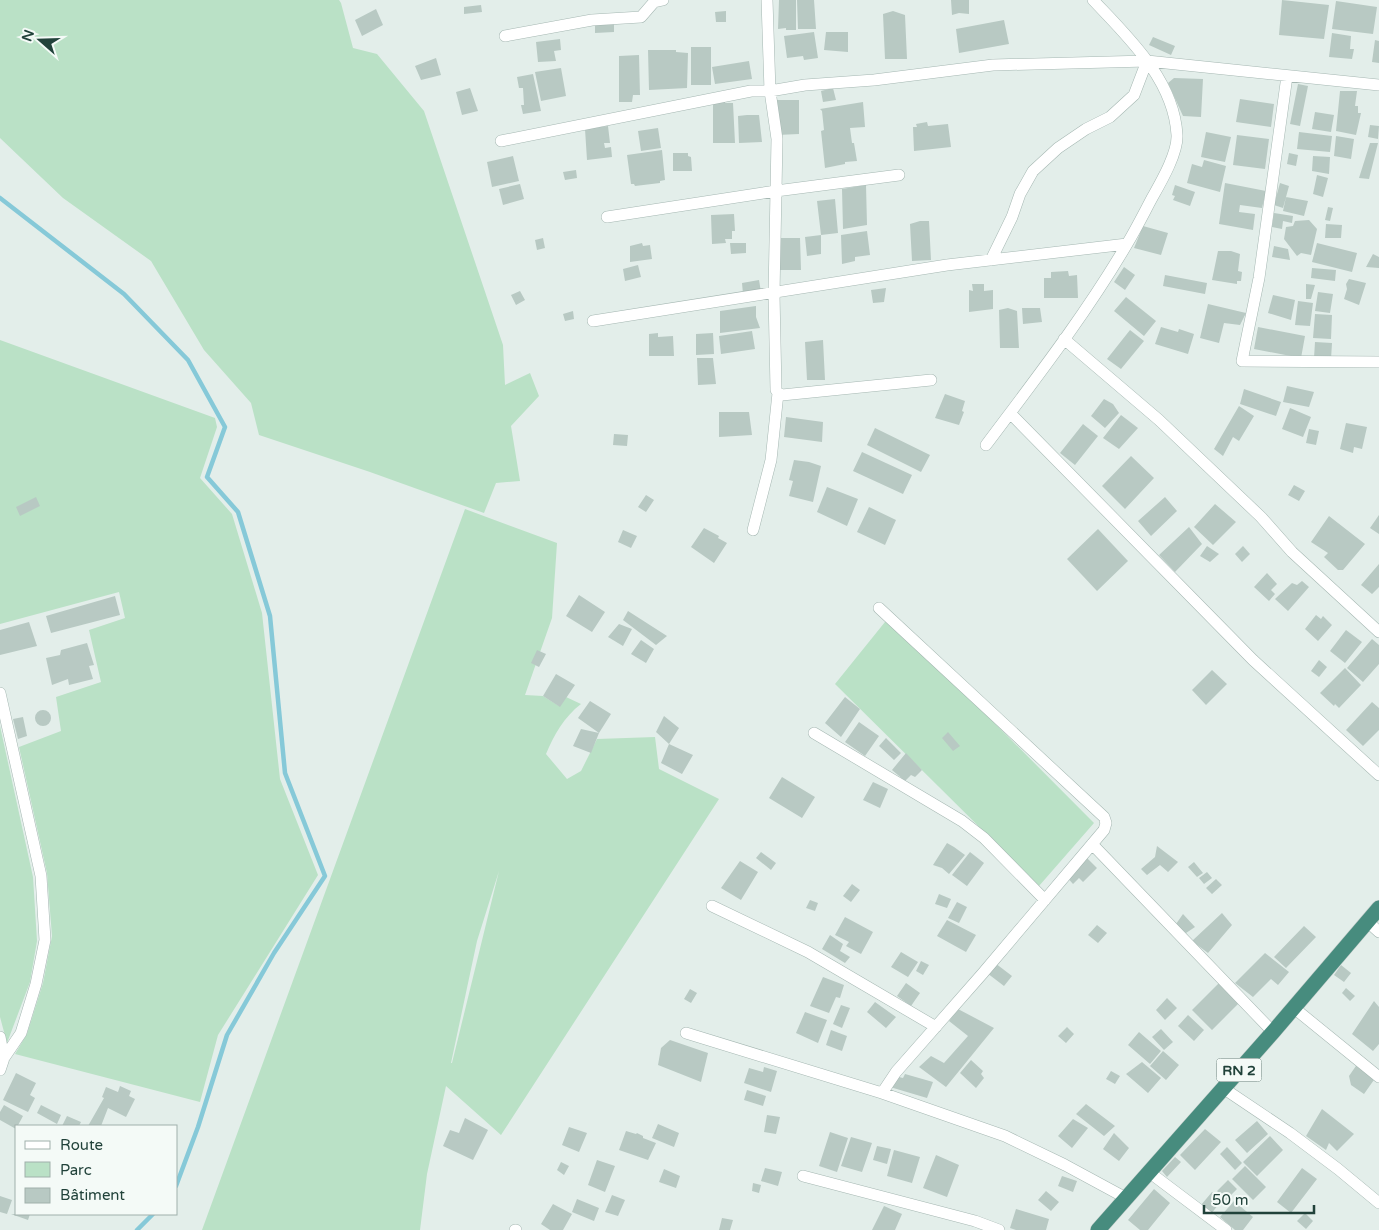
<svg xmlns="http://www.w3.org/2000/svg" width="1379" height="1230" viewBox="0 0 1379 1230" font-family="'Varela Round',sans-serif">
  <style>
    .green { fill: #bae1c6; fill-rule: evenodd }
    .lines { fill: none; stroke-linecap: round; stroke-linejoin: round }
    .stream { stroke: #86c9d8; stroke-width: 4.5 }
    .building { fill: #b8c9c3 }
    .minor-casing { stroke: #a5b7b2; stroke-width: 12 }
    .trunk-casing { stroke: #c1cac8; stroke-width: 16 }
    .minor { stroke: #fff; stroke-width: 11 }
    .trunk { stroke: #478c7e; stroke-width: 15 }
    .labels { text-anchor: middle; dominant-baseline: central; stroke-width: 4.5; stroke-linejoin: round; paint-order: stroke }
    .shield { fill: #f4faf7; stroke: #607973; stroke-width: 1 }
    .shield-label { font-size: 14px; font-weight: bold; fill: #21423a }
  </style>
  <rect width="100%" height="100%" fill="#e3eeea"/>
  <path class="green" d="M0 0H339L341 3 353 48 377 54 424 111 503 345 505 385 530 373 539 396 511 426 520 481 496 483 484 513 370 472 259 435 251 403 204 350 151 261 63 198 0 138Z
    M0 340 215 418 217 427 200 478 232 514 262 613 280 779 318 875 218 1035 200 1102 15 1054 27 1034 43 983 52 936 47 873 19 747 61 731 56 697 101 682 89 630 125 618 119 592 0 624Z
    M465 509 557 543 552 618 525 695 543 696 559 706 566 697 581 704C564 717 554 735 546 754L567 779 581 771 597 739 655 737 659 769 719 799 501 1135 446 1086 427 1174 420 1230H202ZM499 871 452 1063H451L477 941Z
    M889 617 1094 823 1039 886 835 684Z
    M0 726 33 877 37 941 30 982 7 1043 0 1017Z"/>
  <g class="lines">
    <path class="stream" d="M0 198 124 294 188 360 225 427 207 477 238 512 270 616 285 773 325 876 274 953 227 1035 198 1127 176 1186
      M137 1230 153 1214"/>
  </g>
  <path class="building" d="M779 0H796V30H786V28L778 29Z
    M797 0H814L816 29H798Z
    M951 0H969V14L959 13 952 15Z
    M1282 0 1329 5 1324 39 1279 35Z
    M1336 1 1377 7 1373 34 1332 29Z
    M481 5 482 12 464 14V7Z
    M376 9 383 25 362 36 355 20Z
    M726 11V22H716L715 12Z
    M893 11 905 15 907 59H885L883 14Z
    M1004 20 1009 44 959 53 956 29Z
    M614 24V32L595 33V25Z
    M814 32 818 58 804 60 803 56 787 58 784 36Z
    M826 32H848V52L824 50Z
    M1332 33 1351 36 1350 49H1354L1352 59 1329 57Z
    M1153 37 1175 46 1171 55 1149 45Z
    M560 39 561 50 554 51 556 61 538 62 536 42Z
    M1375 40 1379 41V63L1372 62Z
    M691 47H711V85H691Z
    M648 50H676V52L688 53 687 88 649 90Z
    M639 55 640 95H633L632 102H619V56Z
    M436 58 441 75 421 80 415 66Z
    M749 61 752 79 715 84 712 67Z
    M561 68 566 96 541 101 535 72Z
    M533 74 541 111 523 114 521 105H524L523 88H519L517 77Z
    M1174 78 1203 79 1201 117 1183 116 1168 83Z
    M1298 84 1308 86 1300 126 1290 124Z
    M470 88 478 111 462 115 456 92Z
    M833 88 836 100 823 102 821 91Z
    M1340 91H1357L1355 106H1358V113H1361L1356 135 1336 131Z
    M1240 99 1274 104 1271 127 1236 122Z
    M725 100V103H733L735 143H713V101Z
    M777 100H799V134L777 135Z
    M863 102 865 127 850 128 852 143H854L857 161 845 162V164L825 168 821 131 824 130 822 111 820 109Z
    M1315 112 1334 115 1331 132 1312 129Z
    M747 115H759L762 142 739 143 738 116Z
    M927 122 928 126 948 124 951 147 914 151 913 127H917L916 124Z
    M1370 125 1379 126 1378 139 1368 137Z
    M608 126 610 143H604L605 148 611 147 612 157 587 160 585 129Z
    M658 128 661 148 641 151 638 131Z
    M1206 132 1231 137 1225 162 1201 157Z
    M1299 132 1332 136 1330 152 1297 149Z
    M1237 135 1269 139 1265 169 1233 165Z
    M1336 136 1354 139 1351 159 1334 156Z
    M1370 143H1378L1369 179 1359 178Z
    M662 150 665 180 660 181V183L635 186 634 184H631L627 155Z
    M673 153H688V156L691 157 692 171H673Z
    M1289 153 1298 155 1296 166 1287 164Z
    M513 156 519 181 492 187 487 162Z
    M1313 156 1330 157 1329 174 1312 171Z
    M1204 160 1226 166 1220 192 1187 183 1192 164 1202 167Z
    M576 170 577 178 565 180 563 172Z
    M1317 175 1328 178 1323 197 1313 194Z
    M1225 183 1266 191 1262 208 1240 205 1239 212 1255 214 1253 230 1219 224Z
    M1280 183 1289 186 1283 208 1274 205Z
    M520 184 524 199 503 205 499 189Z
    M866 185 867 225 843 229 842 189Z
    M1175 185 1195 192 1190 206 1173 200 1175 196 1172 195Z
    M1286 197 1308 201 1304 216 1283 211Z
    M835 199 838 233 821 235 817 201Z
    M1328 207 1333 208 1330 221 1325 220Z
    M1274 213 1293 216 1292 223 1283 221 1282 229 1272 227Z
    M734 214 735 231H732V239H725L726 243 712 244 711 215Z
    M1309 220 1317 229 1311 255 1301 253 1297 256 1284 239 1286 227 1293 226 1295 221Z
    M920 221H929L931 260 912 261 910 224Z
    M1326 224 1342 225 1341 238H1325Z
    M1143 226 1168 233 1161 255 1134 248Z
    M867 231 870 255 855 257V261L842 264 841 235Z
    M821 235V254L807 256 805 237Z
    M543 238 545 248 537 250 535 240Z
    M779 238H800L801 270H779Z
    M642 243 643 246 650 245 652 259 630 262V246Z
    M730 243H746V253L731 254Z
    M1317 243 1357 253 1352 272 1312 262Z
    M1274 246 1288 249 1290 260 1272 257Z
    M1218 251H1231L1240 254 1238 271 1242 272 1241 281H1237V284L1212 280Z
    M1373 254 1379 257V268L1366 267Z
    M638 265 641 277 625 281 623 269Z
    M1124 267 1135 275 1125 290 1114 282Z
    M1312 268 1336 270 1335 281 1311 278Z
    M1068 271 1069 276 1077 275 1078 298H1044V278H1051V272Z
    M1165 275 1207 283 1205 294 1163 286Z
    M1349 279 1366 283 1359 305 1344 299 1347 289 1346 284Z
    M759 280 761 292 743 294 742 283Z
    M972 284H984V291L993 290V309L969 312V290L973 291Z
    M1306 284 1315 285 1311 299H1306Z
    M886 288 884 302 873 303 871 290Z
    M520 291 525 300 516 305 511 295Z
    M1318 292 1333 294 1330 313 1315 311Z
    M1273 295 1295 300 1291 320 1268 313Z
    M1126 297 1156 321 1144 336 1114 311Z
    M1298 301 1313 303 1310 326 1295 325Z
    M1208 304 1246 313 1240 325 1224 323 1219 343 1200 338Z
    M756 306V317L760 328 720 333V311Z
    M1008 308 1017 311 1019 348H1000L999 310Z
    M1022 308H1040L1042 322 1023 324Z
    M573 311 574 319 565 321 563 314Z
    M1315 314 1332 315 1331 339 1313 338Z
    M1161 327 1178 332 1179 329 1194 334 1188 354 1155 344Z
    M1258 327 1305 336 1301 358 1254 349Z
    M1130 330 1144 341 1121 369 1107 359Z
    M752 331 755 349 721 354 719 336Z
    M658 333V337L673 336 674 356H649V334Z
    M713 333 714 354 696 355V334Z
    M823 340 825 380H807L805 342Z
    M1315 342 1332 343 1331 359 1314 358Z
    M697 358H713L716 384 698 385Z
    M1287 386 1314 392 1309 407 1283 402Z
    M1244 389 1281 402 1276 416 1240 404Z
    M945 394 965 401 962 411 964 412 959 425 935 418Z
    M1104 399 1113 404 1119 413 1105 428 1091 416Z
    M1239 406 1254 416 1239 441 1233 437 1223 456 1214 449Z
    M1290 408 1311 417 1303 437 1282 429Z
    M719 412H749L752 435 719 437Z
    M1121 415 1138 428 1119 449 1103 438Z
    M786 417 823 422 822 442 784 437Z
    M1346 423 1367 427 1362 449 1354 447 1353 453 1340 449Z
    M1083 424 1098 436 1075 465 1060 453Z
    M875 428 930 455 921 472 867 445Z
    M1309 429 1319 431 1316 445 1306 443Z
    M614 434 628 435 627 446 613 445Z
    M862 452 912 475 903 494 853 471Z
    M1131 456 1154 478 1125 509 1102 486Z
    M794 460 809 462 821 466 813 502 789 496 793 481 789 480Z
    M1294 485 1305 491 1299 501 1288 495Z
    M827 487 858 499 847 526 817 512Z
    M646 495 654 500 646 512 638 507Z
    M36 497 40 506 20 516 16 507Z
    M1165 497 1177 511 1151 536 1138 521Z
    M1215 504 1236 522 1213 545 1194 527Z
    M869 507 896 520 885 545 857 532Z
    M1379 515V534L1370 528Z
    M1329 516 1365 544 1343 570H1338L1324 557 1328 553 1311 542Z
    M1189 527 1202 544 1175 572 1159 555Z
    M704 528 719 536 718 538 727 543 714 563 691 547Z
    M1098 529 1128 561 1097 591 1067 559Z
    M623 530 637 536 631 548 618 542Z
    M1207 546 1219 554 1210 562 1200 556Z
    M1243 546 1250 554 1242 562 1235 554Z
    M1379 564V587L1372 594 1361 585Z
    M1267 573 1277 584 1271 590 1275 594 1269 601 1254 587Z
    M1302 581 1309 587 1288 611 1275 599 1292 583 1297 585Z
    M579 595 605 612 592 632 566 616Z
    M115 596 120 615 51 633 46 616Z
    M628 611 667 636 656 645 623 620Z
    M1316 615 1321 619 1323 616 1332 625 1318 641 1305 629Z
    M29 622 37 646 0 655V630Z
    M619 624 632 629 623 646 608 637Z
    M1346 630 1362 642 1345 663 1330 651Z
    M1372 639 1379 645V664L1363 682 1347 668Z
    M641 640 654 649 646 663 631 654Z
    M87 643 94 665 89 666 93 679 69 685 68 679 52 685 46 658 60 655 61 650Z
    M537 650 546 654 539 667 531 663Z
    M1319 660 1327 667 1319 677 1311 671Z
    M1345 668 1361 685 1339 708 1335 704 1334 706 1320 693Z
    M1212 670 1227 684 1206 705 1192 690Z
    M556 674 575 685 560 707 543 696Z
    M845 697 860 709 841 737 825 723Z
    M590 701 611 714 599 733 591 753 573 746 581 729 599 733 578 718Z
    M1372 702 1379 708V730L1363 746 1346 730Z
    M35 718a8 8 0 1 1 16 0a8 8 0 1 1-16 0Z
    M664 716 679 728 669 744 656 732Z
    M23 717 27 736 18 739 13 719Z
    M859 722 879 736 865 756 845 742Z
    M948 732 960 746 953 751 942 738Z
    M886 738 901 753 894 760 879 746Z
    M669 744 693 755 682 774 661 763Z
    M906 753 922 770 915 777 911 775 905 781 892 770Z
    M782 777 815 797 802 818 769 798Z
    M873 782 888 789 880 808 863 800Z
    M947 843 954 847 965 855 949 874 942 868 933 865Z
    M1157 846 1178 862 1168 872 1160 865 1147 875 1141 869 1155 857Z
    M761 852 776 863 771 870 756 858Z
    M970 852 984 863 967 886 952 875Z
    M1086 857 1097 868 1083 882 1079 878 1073 884 1066 876Z
    M740 861 758 872 741 900 721 888Z
    M1194 862 1203 873 1197 877 1188 867Z
    M1207 872 1212 878 1204 884 1199 878Z
    M1216 879 1222 885 1212 894 1206 888Z
    M852 884 860 890 851 902 843 896Z
    M939 894 951 899 947 908 935 904Z
    M810 900 818 903 815 911 806 908Z
    M957 902 967 907 959 923 948 918Z
    M1222 913 1232 925 1208 953 1192 941Z
    M1183 914 1195 927 1186 933 1176 924Z
    M845 917 873 932 861 954 846 946 849 942 835 935Z
    M947 920 976 935 966 952 937 936Z
    M1097 925 1107 933 1098 943 1088 935Z
    M1304 926 1316 937 1286 968 1274 957Z
    M830 935 843 944 840 951 850 957 845 963 822 949Z
    M901 952 918 962 908 977 891 967Z
    M1265 953 1289 972 1278 985 1271 979 1253 997 1235 983Z
    M921 961 929 965 923 975 916 971Z
    M995 963 1012 976 1004 986 987 973Z
    M1341 965 1351 973 1344 982 1334 975Z
    M823 977 844 985 840 998 836 997 829 1013 810 1006Z
    M1221 981 1241 1001 1212 1030 1192 1010Z
    M906 983 920 993 911 1006 897 996Z
    M1346 988 1355 996 1350 1001 1342 993Z
    M690 989 697 993 691 1003 684 999Z
    M1167 998 1177 1008 1165 1020 1156 1010Z
    M1374 1001 1379 1007V1044L1373 1051 1352 1034Z
    M875 1002 896 1017 886 1028 867 1012Z
    M841 1005 850 1008 842 1028 833 1024Z
    M958 1009 994 1028 946 1087 919 1067 931 1056 944 1063 968 1036 949 1021Z
    M805 1012 827 1020 818 1043 796 1033Z
    M1188 1015 1204 1030 1194 1041 1178 1026Z
    M1067 1027 1074 1034 1066 1043 1058 1036Z
    M1161 1029 1173 1042 1164 1050 1152 1037Z
    M831 1030 847 1036 842 1051 826 1045Z
    M1139 1032 1161 1051 1150 1064 1128 1045Z
    M670 1040 708 1053 701 1082 658 1065 661 1048Z
    M1163 1051 1179 1065 1166 1080 1150 1066Z
    M971 1060 983 1071 981 1074 984 1078 976 1088 960 1073Z
    M1142 1062 1161 1078 1148 1093 1126 1074Z
    M1358 1063 1376 1077 1364 1094 1351 1085 1349 1076Z
    M764 1067 777 1071 771 1092 744 1083 749 1068 763 1072Z
    M1111 1071 1120 1076 1115 1084 1106 1079Z
    M16 1073 36 1083 30 1095 35 1098 28 1112 3 1100Z
    M905 1074 933 1082 927 1098 890 1087 895 1076 903 1078Z
    M120 1086 131 1091 129 1096 135 1099 126 1117 108 1108 101 1126H88L104 1098 102 1097 106 1087 118 1092Z
    M747 1090 766 1096 763 1106 744 1100Z
    M1086 1104 1115 1126 1104 1136 1076 1114Z
    M4 1105 23 1116 16 1129 0 1120V1112Z
    M41 1105 61 1115 57 1124 37 1113Z
    M1322 1109 1354 1134 1337 1151 1329 1143 1326 1150 1306 1136Z
    M767 1115 780 1117 776 1134 764 1132Z
    M67 1116 81 1122 79 1126H62Z
    M465 1118 488 1130 473 1160 443 1146 450 1130 459 1133Z
    M1073 1119 1088 1128 1072 1148 1058 1136Z
    M1257 1121 1268 1134 1247 1153 1235 1140Z
    M658 1124 679 1133 674 1147 652 1138Z
    M569 1127 587 1133 579 1152 562 1145Z
    M1205 1129 1221 1142 1195 1170 1180 1155Z
    M626 1131 636 1134 637 1133 643 1136V1138L656 1143 648 1160 619 1150Z
    M830 1132 848 1138 837 1172 819 1166Z
    M1114 1133 1129 1148 1119 1161 1103 1149Z
    M1270 1136 1283 1150 1257 1176 1243 1162Z
    M851 1137 872 1143 862 1172 841 1166Z
    M877 1146 891 1149 887 1164 873 1160Z
    M1227 1147 1242 1163 1235 1170 1220 1154Z
    M894 1150 920 1157 912 1183 887 1176Z
    M936 1155 959 1165 947 1197 923 1188Z
    M1175 1157 1181 1162 1167 1177 1162 1171Z
    M597 1160 615 1166 605 1192 588 1185Z
    M561 1162 569 1166 564 1175 557 1170Z
    M1245 1166 1266 1187 1253 1200 1232 1179Z
    M765 1168 782 1172 778 1186 761 1181Z
    M1302 1168 1317 1179 1291 1213 1277 1202Z
    M664 1169 680 1176 676 1188 659 1182Z
    M1062 1176 1077 1181 1073 1192 1058 1186Z
    M1228 1180 1237 1189 1226 1200 1217 1191Z
    M753 1183 761 1185 759 1193 752 1191Z
    M1154 1189 1170 1203 1148 1230H1140L1128 1220Z
    M1046 1191 1059 1202 1051 1211 1038 1200Z
    M1212 1192 1222 1200 1211 1214 1201 1205Z
    M612 1195 625 1200 618 1216 605 1212Z
    M0 1196 12 1200 7 1214 0 1212Z
    M577 1199 599 1208 594 1221 572 1212Z
    M1234 1201 1253 1217 1243 1230H1235L1220 1217Z
    M553 1204 572 1214 563 1230H550L541 1224Z
    M884 1206 902 1214 895 1230H872Z
    M1016 1209 1049 1219 1046 1230H1016L1010 1228Z
    M16 1210V1214H30L28 1220 11 1214H15Z
    M1305 1213 1313 1221 1306 1229 1297 1221Z
    M722 1218 733 1220 730 1230H719Z"/>
  <g class="lines">
    <g class="minor-casing">
      <path id="minor" d="M505 36 592 20 641 17 654 2 663 0
        M1287 76 1259 278 1242 361 1379 362
        M501 141 751 91H770L805 85 874 80 993 65 1147 61 1379 85
        M607 217 776 191 899 175
        M991 260 1012 217 1020 194 1033 171 1058 148 1086 129 1110 117 1134 95 1147 61
        M593 321 947 265 1127 244
        M1064 339 1159 420 1261 517 1292 552 1379 632
        M778 393 782 395 931 380
        M1010 413 1253 660 1379 775
        M986 445C1034 381 1086 314 1127 244 1136 229 1144 213 1152 198 1161 182 1178 153 1177 135 1174 80 1128 37 1093 0
        M753 530 771 460 778 393 776 390 774 294 777 139 770 91 767 0
        M879 608 1104 817 1106 823 1104 830 983 973 896 1072 882 1093
        M0 693 41 876 45 940 36 984 21 1033 4 1058 0 1070
        M814 733 962 821 984 838 1045 900
        M1092 844 1273 1032
        M712 906 808 952 936 1027
        M1368 922 1379 932
        M1294 1008 1379 1077
        M686 1033 882 1093 1005 1136 1065 1165 1126 1198
        M0 1037 4 1058
        M1223 1088 1290 1133 1338 1169 1379 1203
        M1149 1172 1226 1230
        M803 1176 975 1221 999 1230
        M515 1230H516"/>
    </g>
    <g class="trunk-casing">
      <path id="trunk" d="M1098 1230 1273 1032 1379 908"/>
    </g>
    <use href="#minor" class="minor"/>
    <use href="#trunk" class="trunk"/>
  </g>
  <g class="labels">
    <rect class="shield" x="1216.5" y="1058.5" width="45" height="23" rx="4"/>
    <g class="shield-label">
      <text x="1239" y="1070">RN 2</text>
    </g>
  </g>
  <rect x="15" y="1125" width="162" height="90" fill="#f4faf7" stroke="#a0b0ab"/>
  <rect x="25" y="1141" width="25" height="8" fill="#ffffff" stroke="#a0b0ab"/>
  <text x="60" y="1150" font-size="15" fill="#21423a">Route</text>
  <rect x="25" y="1162" width="25" height="15" fill="#bae1c6" stroke="#a0b0ab"/>
  <text x="60" y="1175" font-size="15" fill="#21423a">Parc</text>
  <rect x="25" y="1188" width="25" height="15" fill="#b8c9c3" stroke="#a0b0ab"/>
  <text x="60" y="1200" font-size="15" fill="#21423a">Bâtiment</text>
  <g transform="translate(40 40) rotate(290)" stroke="#f4faf7" stroke-width="4" paint-order="stroke">
  <path d="M0-4L9 19L0 12L-9 19Z" fill="#21423a"/>
  <text y="-8" font-size="14" font-weight="bold" text-anchor="middle" fill="#21423a">N</text>
  </g>
  <path d="M1204 1205v8h110v-8" fill="none" stroke="#21423a" stroke-width="2.5"/>
  <text x="1212" y="1205" font-size="15" fill="#21423a" stroke="#f4faf7" stroke-width="4" paint-order="stroke">50 m</text>
</svg>
